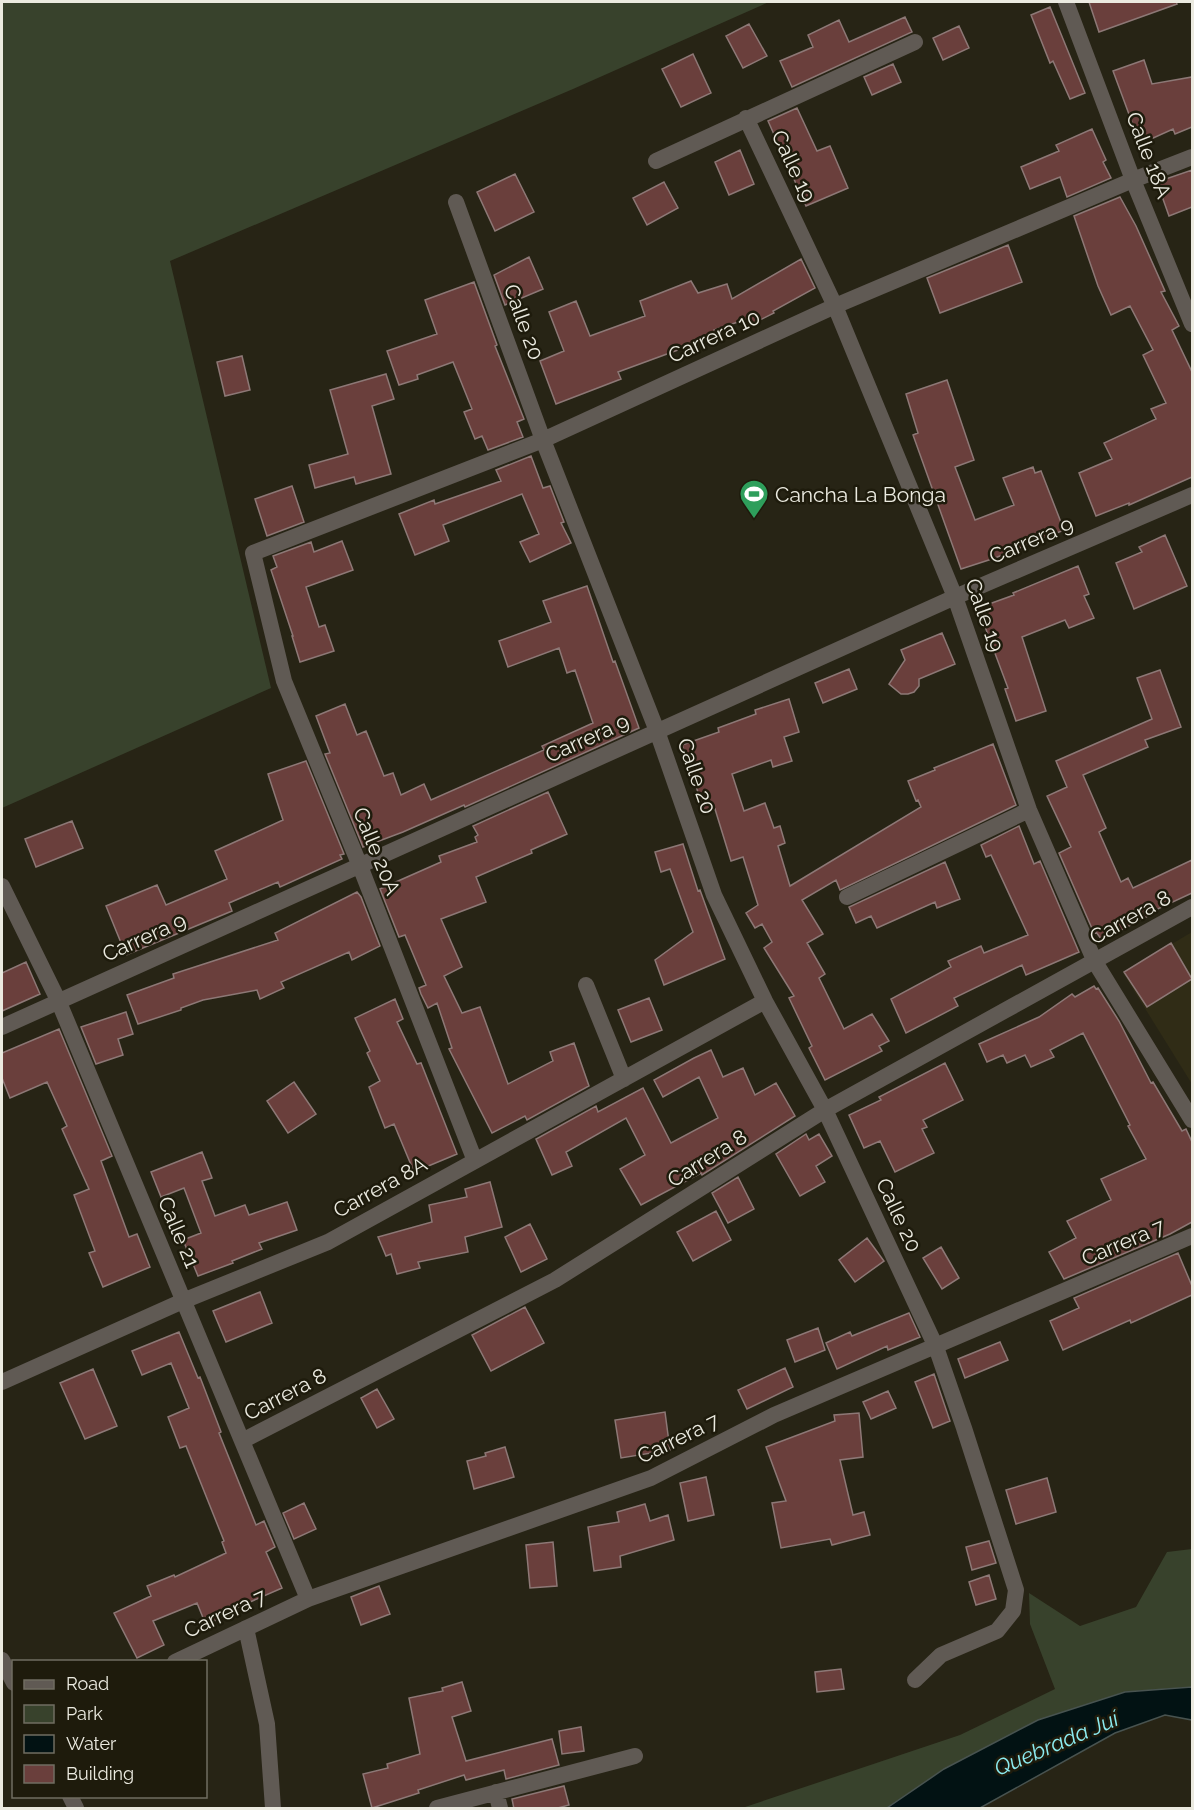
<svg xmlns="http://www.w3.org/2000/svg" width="1194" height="1810" viewBox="0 0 1194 1810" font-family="Raleway,sans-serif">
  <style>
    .built { fill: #302c16 }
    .green { fill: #38422c }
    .water { fill: #021213; stroke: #485350; stroke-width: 1.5 }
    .building { fill: #6a3f3c; stroke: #8d7876; stroke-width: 1.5 }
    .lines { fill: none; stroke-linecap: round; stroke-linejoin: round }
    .minor { stroke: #605a54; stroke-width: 16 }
    .labels { text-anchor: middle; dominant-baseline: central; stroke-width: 5; stroke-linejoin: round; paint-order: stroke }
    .street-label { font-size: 21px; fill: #ebeae0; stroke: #1e1b0c }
    .poi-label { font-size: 21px; fill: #ebeae0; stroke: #1e1b0c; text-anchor: start }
    .water-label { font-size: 22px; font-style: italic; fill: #8cecf1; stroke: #1e1b0c }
  </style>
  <rect width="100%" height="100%" fill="#272415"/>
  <path class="built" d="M1192 932V1084L1123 973Z"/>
  <path class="green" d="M2 2H769L573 89 170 261 271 688 2 808Z
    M1192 1549V1687L1125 1692 1038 1720 944 1769 887 1808H742L960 1735 1055 1689 1030 1624 1029 1593 1080 1626 1136 1607 1167 1552Z"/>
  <path class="water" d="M1192 1687V1720L1165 1715 1115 1733 980 1808H887L944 1769 1038 1720 1125 1692Z"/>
  <path class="building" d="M1089 2H1176L1177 4 1099 32Z
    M1050 7 1085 93 1070 99 1053 61 1050 63 1031 15Z
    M905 17 912 32 792 87 780 61 813 47 808 35 839 20 849 42Z
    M749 24 767 56 743 68 726 36Z
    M959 26 969 48 943 60 933 38Z
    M693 54 711 93 681 107 662 69Z
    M1144 60 1152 84 1192 77V127L1175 134 1173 129 1140 144 1113 71Z
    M893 64 901 82 872 95 864 77Z
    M797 108 817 151 830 146 848 188 806 206 768 121Z
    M1092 129 1106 160 1103 162 1111 178 1067 197 1060 177 1030 189 1021 167 1059 151 1056 145Z
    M740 150 754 184 729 195 715 162Z
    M1192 170V207L1169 216 1157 182Z
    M515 174 534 212 495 231 477 192Z
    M664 182 678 208 647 225 633 198Z
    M1120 197 1136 226 1165 291 1161 292 1179 326 1172 330 1192 372V477L1129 505V503L1096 516 1079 473 1112 459 1104 443 1156 419 1151 409 1166 403 1143 355 1153 350 1130 306 1111 315 1098 286 1074 216Z
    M1008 245 1022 282 940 313 927 278Z
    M529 257 543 289 505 305 494 275Z
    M801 259 815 288 773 311 774 313 750 325 747 319 714 330 716 336 618 372 621 379 556 404 540 361 564 351 549 312 576 301 590 336 645 316 640 301 691 281 698 293 727 284 732 299Z
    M474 282 497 345 495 346 524 419 517 422 523 437 488 450 482 436 475 439 464 412 472 409 453 362 417 375 418 379 399 385 387 351 437 334 425 300Z
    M242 356 250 390 225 396 217 362Z
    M386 374 394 399 372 406 391 474 356 484 354 477 315 488 309 465 348 454 330 390Z
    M947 380 974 460 955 467 975 520 1014 505 1003 478 1033 467 1035 473 1041 471 1064 530 995 558 961 569 913 435 918 433 906 394Z
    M531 456 543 488 550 486 564 522 561 523 571 543 530 562 520 542 539 534 522 494 443 525 449 541 415 555 399 514 434 500 435 504 501 481 496 470Z
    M292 486 304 522 267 536 255 499Z
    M1165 535 1187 586 1134 609 1116 563 1142 552 1139 547Z
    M342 541 353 570 306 587 319 627 325 625 334 651 300 662 292 636H293L271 570 277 567 273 556 311 542 314 552Z
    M1078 566 1089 594 1084 596 1094 618 1069 628 1065 620 1022 637 1046 711 1016 721 1005 689 1008 688 978 608 1014 595 1013 593Z
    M587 586 613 662 615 661 639 728 465 807 464 805 403 832 363 847 325 754 330 753 316 716 345 704 357 735 366 731 384 776 393 773 401 795 424 784 431 800 544 750 542 746 593 723 575 670 567 673 559 648 508 667 499 641 551 622 543 601Z
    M942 633 955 664 919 679V686L914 692 908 694H901L889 684 905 660 901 650Z
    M849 669 857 689 823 703 815 683Z
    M1160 670 1181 727 1145 740 1148 747 1083 775 1106 828 1099 832 1121 882 1128 878 1133 888 1192 860V893L1151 912 1152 914 1102 940 1096 932 1094 933 1059 853 1071 847 1047 796 1067 787 1056 761 1152 719 1137 678Z
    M789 699 799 732 784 737 792 761 773 767 771 760 732 774 744 811 765 803 774 828 780 826 785 843 778 846 790 886 921 807 918 800 916 801 908 781 935 770 934 768 993 744 1016 805 840 890 836 880 802 900 823 934 807 943 825 974 819 978 844 1029 872 1014 889 1041 879 1046 882 1051 825 1080 809 1048 812 1046 789 998 794 996 764 948 772 942 762 924 755 928 746 913 758 905 743 857 731 861 715 809 705 813 682 745 719 732 718 728 756 714 755 710Z
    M306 761 344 854 340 855 342 859 280 887 278 882 229 903 232 911 126 955 106 906 157 885 166 905 227 879 215 851 283 820 268 774Z
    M548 792 567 834 531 850 532 853 476 877 486 902 441 919 462 967 444 976 462 1013 480 1007 508 1084 553 1061 550 1052 574 1043 589 1086 527 1120 525 1116 492 1133 449 1049 452 1048 437 1003 428 1008 421 994 419 988 426 985 405 935 399 937 380 889 441 862 439 856 477 842 475 837 478 835 473 826Z
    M72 821 83 848 36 867 25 839Z
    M1019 826 1034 864 1040 861 1079 952 1026 975 1022 965 954 998 958 1006 906 1033 891 999 951 967 948 961 981 946 984 953 1028 935 991 855 986 857 981 845Z
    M683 844 698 891 700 890 725 959 664 985 655 960 693 932 670 869 661 872 655 852Z
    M945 862 960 899 937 908 935 902 877 928 871 916 856 923 849 907Z
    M357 892 361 897 380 946 352 960 349 952 281 982 284 988 260 999 257 990 203 1000 181 1008V1010L138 1024 127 995 174 978 173 974 278 940 275 933Z
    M1171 943 1192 979 1147 1007 1124 972Z
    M26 962 40 994 2 1011V973Z
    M1094 986 1096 989 1098 988 1119 1021 1151 1083 1153 1082 1182 1131 1186 1129 1192 1142V1222L1170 1234 1064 1279 1049 1252 1076 1238 1067 1221 1111 1200 1101 1179 1146 1159 1128 1126 1130 1125 1083 1033 1050 1050 1054 1057 1031 1067 1025 1055 1007 1063 1003 1055 987 1062 979 1044 1039 1017 1072 994 1075 997Z
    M649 998 662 1030 631 1042 618 1010Z
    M395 999 403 1019 397 1022 417 1064 421 1063 457 1154 414 1172 394 1124 385 1128 369 1087 380 1081 367 1053 370 1051 355 1018Z
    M126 1012 133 1034 118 1039 123 1055 96 1064 81 1027Z
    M59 1029 112 1156 101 1161 129 1237 137 1234 150 1267 103 1287 89 1253 95 1251 74 1195 89 1189 62 1129 67 1126 47 1082 10 1098 2 1078V1053Z
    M711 1050 723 1077 743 1068 755 1095 776 1083 795 1116 702 1175 701 1173 641 1205 620 1169 645 1155 626 1118 566 1152 572 1166 552 1175 536 1139 596 1106 598 1112 643 1088 671 1143 718 1118 699 1077 663 1097 654 1080 694 1058Z
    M945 1063 963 1100 923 1120 927 1127 922 1129 934 1153 895 1172 880 1141 864 1148 849 1115 881 1100 879 1097Z
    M294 1082 316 1114 288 1133 267 1101Z
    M806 1134 809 1140 819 1134 832 1156 816 1166 825 1182 800 1196 776 1154Z
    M202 1152 212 1178 202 1181 215 1216 245 1205 249 1215 287 1202 297 1230 259 1243 262 1249 232 1261 233 1263 198 1276 183 1240 201 1233 184 1188 161 1197 151 1172Z
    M738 1177 754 1209 728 1223 712 1193Z
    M490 1182 502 1227 465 1237 468 1252 418 1262 420 1268 397 1274 391 1254 386 1256 378 1237 432 1222 429 1205 467 1197 465 1189Z
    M716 1211 731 1240 693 1261 677 1232Z
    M530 1224 547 1259 521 1272 505 1237Z
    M867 1238 884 1261 855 1282 839 1260Z
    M941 1247 959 1278 942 1289 923 1258Z
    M1178 1253 1192 1286V1295L1131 1323 1130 1320 1063 1350 1050 1321 1079 1308 1074 1298Z
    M260 1292 272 1323 226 1342 213 1311Z
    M525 1307 544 1343 491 1371 472 1335Z
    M909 1313 920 1337 888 1350 887 1346 837 1369 826 1343 850 1332 852 1336Z
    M818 1328 825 1350 795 1362 787 1340Z
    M179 1332 198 1378 200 1377 221 1432 219 1433 256 1525 264 1521 275 1547 266 1552 282 1588 234 1609 235 1611 206 1625 197 1603 153 1621 164 1645 137 1658 114 1613 151 1596 147 1586 174 1575 175 1577 226 1553 222 1542 224 1541 186 1446 180 1448 168 1417 189 1408 171 1363 142 1375 132 1351Z
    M1000 1342 1008 1360 965 1378 958 1359Z
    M785 1368 793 1387 747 1409 738 1390Z
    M93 1369 117 1426 85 1439 60 1383Z
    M934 1374 950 1421 933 1428 915 1382Z
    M377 1389 394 1419 377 1428 361 1398Z
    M888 1391 896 1408 871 1419 863 1402Z
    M665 1412 670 1450 621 1458 615 1420Z
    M859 1413 863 1457 840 1460 853 1515 864 1512 870 1535 832 1545 830 1539 781 1548 772 1503 786 1501 766 1447 835 1421 834 1415Z
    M505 1447 514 1477 474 1489 467 1461 486 1456 485 1453Z
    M706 1477 714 1515 688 1521 680 1483Z
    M1047 1478 1056 1512 1016 1524 1006 1490Z
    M304 1503 316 1529 294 1539 283 1513Z
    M645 1504 650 1521 668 1515 674 1540 620 1556 621 1567 594 1571 588 1527 619 1522 617 1512Z
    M989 1541 996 1563 972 1570 966 1547Z
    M553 1542 557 1586 530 1588 526 1545Z
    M989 1575 996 1599 976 1605 969 1582Z
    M379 1586 390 1614 361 1625 351 1597Z
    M841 1669 844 1689 817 1692 815 1672Z
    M462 1682 471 1711 452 1717 466 1761 552 1739 559 1765 506 1779 504 1770 466 1780 464 1775 418 1790 419 1793 372 1808 363 1774 388 1768 387 1764 420 1754 409 1698 443 1691 442 1688Z
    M581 1727 584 1751 562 1754 559 1731Z
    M564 1786 569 1805 554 1809H514L512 1799Z"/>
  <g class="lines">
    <path class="minor" d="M1066 2 1133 180 1192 324
      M746 118 835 306 955 597 1029 810 1095 962 1192 1120
      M656 161 915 42
      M456 202 543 440 657 731 714 895 765 1001 825 1110 936 1347 964 1428 1016 1590 1013 1611 997 1631 941 1655 915 1680
      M2 886 58 1000 308 1599
      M847 897 1029 810
      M586 985 624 1079
      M2 1027 955 597 1192 495
      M475 1161 360 866 284 681 253 553 543 440 835 306 1133 180 1192 157
      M2 1382 183 1301 328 1242 765 1001
      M242 1441 555 1280 825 1110 1192 907
      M246 1628 267 1724 273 1808
      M2 1660 14 1683
      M175 1662 308 1599 651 1478 774 1415 1192 1236
      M496 1792 500 1808
      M70 1796 76 1808
      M437 1808 635 1756"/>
  </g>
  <defs>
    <g id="stadium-pin" transform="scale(1.5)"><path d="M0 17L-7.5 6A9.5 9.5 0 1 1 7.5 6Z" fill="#2e9e5b" stroke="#1e1b0c"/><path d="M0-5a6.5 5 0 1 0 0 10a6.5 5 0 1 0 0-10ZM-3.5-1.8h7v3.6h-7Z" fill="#fff"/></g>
  </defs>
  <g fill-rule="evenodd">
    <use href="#stadium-pin" x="754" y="494"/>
  </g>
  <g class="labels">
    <g class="street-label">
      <text transform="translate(1149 155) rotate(69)">Calle 18A</text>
      <text transform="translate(794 166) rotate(65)">Calle 19</text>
      <text transform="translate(524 322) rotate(70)">Calle 20</text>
      <text transform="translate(714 336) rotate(-25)">Carrera 10</text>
      <text transform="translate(1031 540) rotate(-23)">Carrera 9</text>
      <text transform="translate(985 615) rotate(70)">Calle 19</text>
      <text transform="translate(587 738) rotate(-24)">Carrera 9</text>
      <text transform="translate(697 776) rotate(71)">Calle 20</text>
      <text transform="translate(377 851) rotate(68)">Calle 20A</text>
      <text transform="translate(1130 917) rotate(-29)">Carrera 8</text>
      <text transform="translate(144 937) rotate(-24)">Carrera 9</text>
      <text transform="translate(707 1158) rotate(-32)">Carrera 8</text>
      <text transform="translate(380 1187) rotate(-29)">Carrera 8A</text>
      <text transform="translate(899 1215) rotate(65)">Calle 20</text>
      <text transform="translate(179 1232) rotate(67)">Calle 21</text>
      <text transform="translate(1123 1242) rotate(-23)">Carrera 7</text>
      <text transform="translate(285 1394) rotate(-27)">Carrera 8</text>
      <text transform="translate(678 1438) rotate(-26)">Carrera 7</text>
      <text transform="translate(225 1613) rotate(-25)">Carrera 7</text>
    </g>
    <g class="poi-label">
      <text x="775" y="494">Cancha La Bonga</text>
    </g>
    <g class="water-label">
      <text transform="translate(1056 1743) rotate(-23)">Quebrada Juí</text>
    </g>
  </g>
  <rect width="1194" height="1810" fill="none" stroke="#ebeae0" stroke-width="6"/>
  <rect x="12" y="1660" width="195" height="138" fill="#1e1b0c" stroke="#706e61" stroke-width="1.5"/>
  <rect x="24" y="1680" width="30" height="9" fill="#605a54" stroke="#706e61" stroke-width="1.5"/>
  <text x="66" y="1690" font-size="18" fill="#ebeae0">Road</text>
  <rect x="24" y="1705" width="30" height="18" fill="#38422c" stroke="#706e61" stroke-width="1.5"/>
  <text x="66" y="1720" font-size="18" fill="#ebeae0">Park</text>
  <rect x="24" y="1735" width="30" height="18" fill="#021213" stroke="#706e61" stroke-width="1.5"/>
  <text x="66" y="1750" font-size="18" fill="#ebeae0">Water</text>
  <rect x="24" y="1765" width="30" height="18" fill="#6a3f3c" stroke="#706e61" stroke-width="1.5"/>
  <text x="66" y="1780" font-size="18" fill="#ebeae0">Building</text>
</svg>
